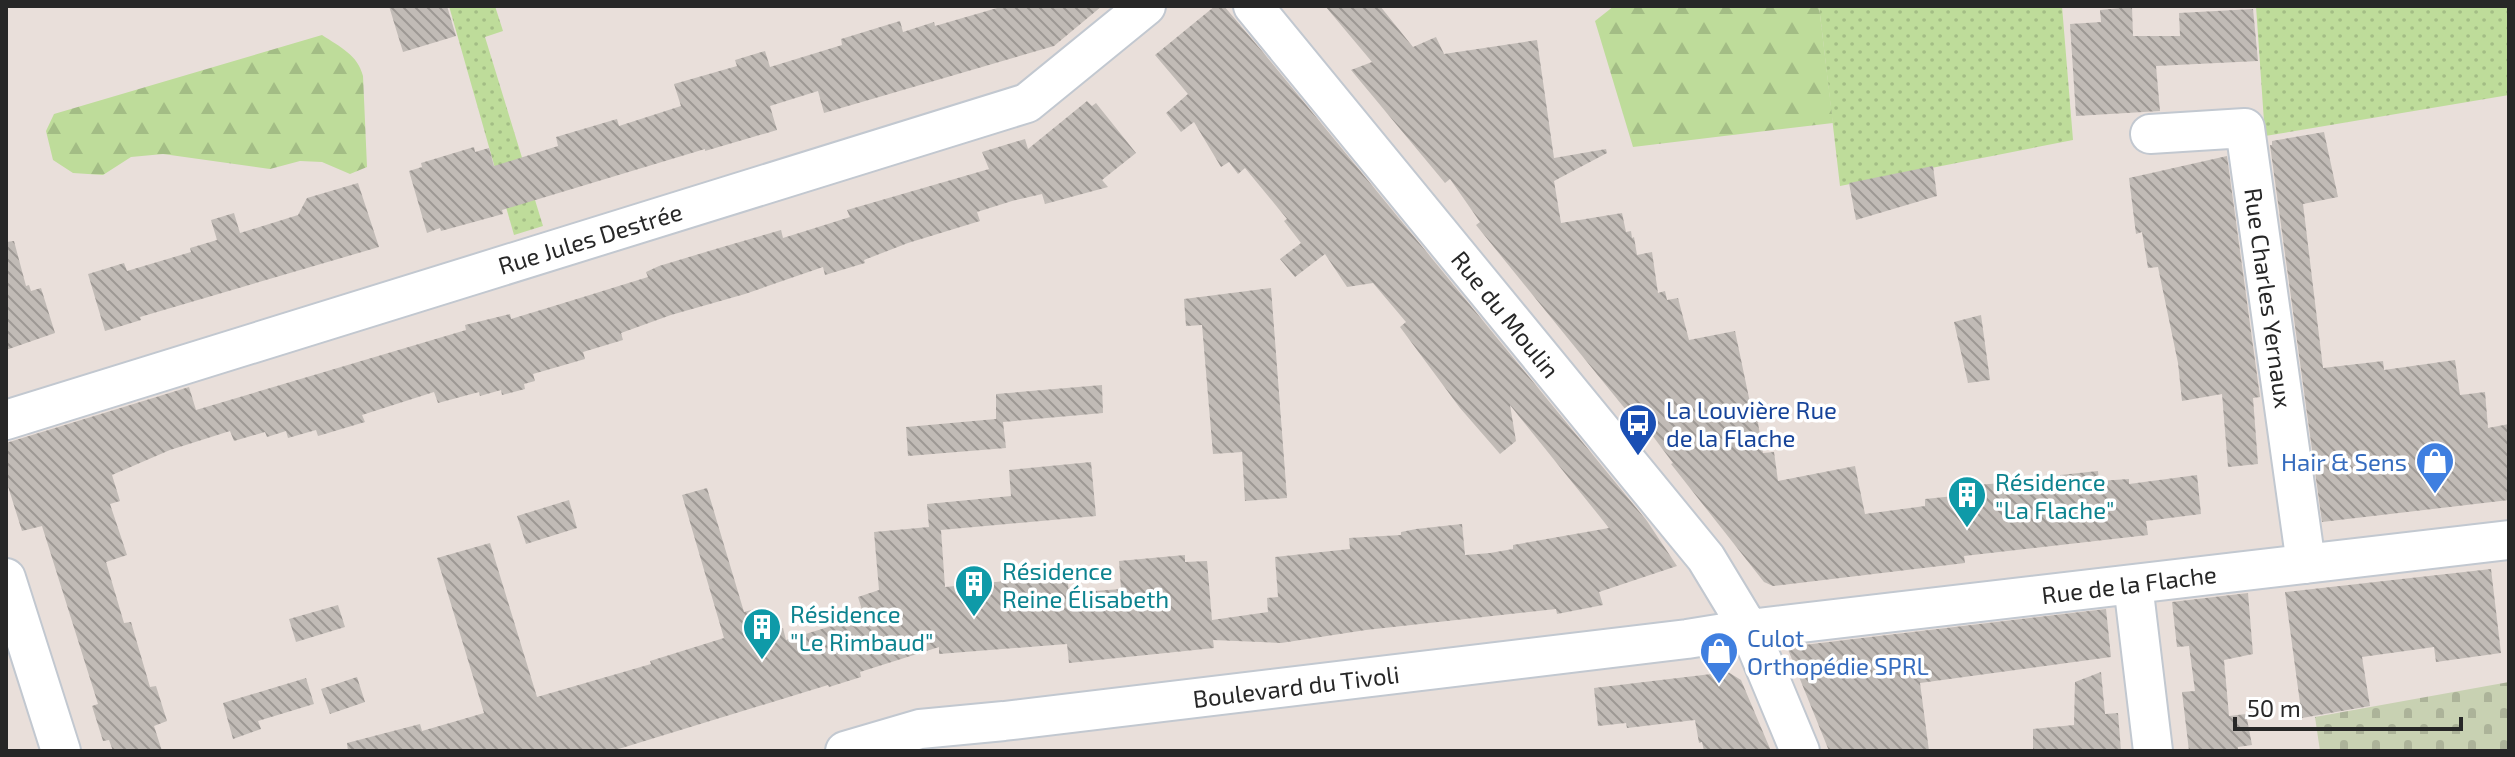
<svg xmlns="http://www.w3.org/2000/svg" width="2515" height="757" viewBox="0 0 2515 757" font-family="'Exo 2',sans-serif">
  <style>
    .green { fill: url(#green-dots) }
    .forest { fill: url(#forest-firs) }
    .cemetery { fill: url(#cemetery-stones) }
    .building { fill: url(#building-back-hatch) }
    .lines { fill: none; stroke-linecap: round; stroke-linejoin: round }
    .minor-casing { stroke: #c2c8d0; stroke-width: 42 }
    .minor { stroke: #fff; stroke-width: 38 }
    .labels { text-anchor: middle; dominant-baseline: central; stroke-width: 7; stroke-linejoin: round; paint-order: stroke }
    .street-label { font-size: 24px; fill: #272727; stroke: #fff }
    .transit-label { font-size: 24px; fill: #164399; stroke: #fff; text-anchor: start }
    .shop-label { font-size: 24px; fill: #366cbe; stroke: #fff; text-anchor: end }
    .culture-label { font-size: 24px; fill: #0d838f; stroke: #fff; text-anchor: start }
  </style>
  <defs>
    <pattern id="green-dots" width="8" height="8" patternUnits="userSpaceOnUse" patternTransform="scale(2)"><rect width="8" height="8" fill="#bedc9a"/><path d="M2 2h.1M6 6h.1" fill="none" stroke="#a3bd85" stroke-width="1.8" stroke-linecap="round"/></pattern>
    <pattern id="forest-firs" width="22" height="20" patternUnits="userSpaceOnUse" patternTransform="scale(2)"><rect width="22" height="20" fill="#bedc9a"/><path d="M5 1l3.5 6h-7zM16 11l3.5 6h-7z" fill="#a3bd85"/></pattern>
    <pattern id="cemetery-stones" width="16" height="16" patternUnits="userSpaceOnUse" patternTransform="scale(2)"><rect width="16" height="16" fill="#c8d1b2"/><path d="M2 7V4a2 2 0 0 1 4 0v3zM10 15v-3a2 2 0 0 1 4 0v3z" fill="#acb399"/></pattern>
    <pattern id="building-back-hatch" width="6" height="6" patternUnits="userSpaceOnUse" patternTransform="scale(2)"><rect width="6" height="6" fill="#c1bbb6"/><path d="M-1 5l2 2M0 0l6 6M5-1l2 2" fill="none" stroke="#9d9894"/></pattern>
  </defs>
  <rect width="100%" height="100%" fill="#e9dfda"/>
  <path class="green" d="M449 6H495L503 31 485 37 543 226 514 235Z
    M1819 6H2062L2073 140 1840 186Z
    M2256 6H2509V95L2265 136Z"/>
  <path class="forest" d="M1614 6H1819L1833 123 1633 147 1595 21Z
    M322 35C340 47 358 55 363 76L367 167 350 174 322 162 300 161 270 169 163 154 131 157 103 175 73 173 53 160 46 131 54 114Z"/>
  <path class="cemetery" d="M2509 682V751H2320L2315 717Z"/>
  <path class="building" d="M389 6H447L456 36 403 52Z
    M1004 6H1102L1054 46 824 113 818 91 770 106 777 130 705 151V149L502 210 503 214 441 231 440 228 427 233 409 171 422 167 421 163 474 147 475 152 489 148 494 166 558 146 556 137 617 119 619 126 681 106 674 84 737 66 735 60 765 51 770 67 842 45 841 39 900 21 903 32 934 22 935 26Z
    M1215 6H1224L1262 51 1647 521 1677 566 1599 592 1603 605 1557 614 1556 609 1366 630 1281 643 1213 640 1214 648 1069 663 1067 644 939 654V647L860 672 861 677 829 687 828 685 612 751H348L347 743 420 724 422 731 484 713 437 558 490 543 537 697 651 664 650 661 724 638 682 495 707 488 744 612 755 609 758 615 762 614 769 632 783 628 786 640 864 616 858 597 879 590 874 532 929 527 927 504 1011 496 1009 470 1091 462 1096 516 941 530 945 587 1067 575 1069 593 1121 589 1119 561 1185 555V562L1207 561 1212 620 1268 612 1267 598 1278 597 1275 557 1350 549 1349 538 1401 535V532L1416 529 1462 524 1465 555 1490 553 1513 549V545L1609 528 1510 405 1516 441 1500 454 1460 408 1400 327 1406 322 1373 283 1347 287 1325 254 1295 277 1280 259 1301 243 1284 221 1287 219 1245 168 1238 174 1229 162 1221 167 1194 122 1181 132 1166 113 1188 94 1155 55Z
    M1325 6H1380L1413 47 1436 37 1444 54 1537 40 1554 158 1606 149 1607 153 1554 181 1561 223 1622 213 1626 232 1631 231 1632 238 1634 237 1637 255 1652 252 1658 293 1665 291 1667 300 1678 298 1689 340 1735 331 1753 417H1757L1763 453 1774 452 1778 481 1855 466 1865 514 1925 506V499L1964 495 1963 486 2002 483V488L2031 485 2062 482 2060 475 2098 471 2099 481 2129 479V484L2197 475 2201 514 2146 521 2148 535 1964 556 1965 563 1773 586 1764 582 1671 464 1673 463 1643 423 1639 426 1476 225 1480 222 1450 179 1445 183 1351 70 1372 62Z
    M2132 7 2133 36H2180L2179 13 2253 9 2258 61 2156 66 2160 111 2076 116 2070 24 2101 22 2100 10Z
    M1087 101 1092 106 1096 103 1136 153 1102 180 1108 187 1045 204 1042 194 1012 201 977 212 980 221 908 243 864 260 865 263 825 275 823 267 745 294 671 315 621 333 623 340 583 352 585 359 533 374 535 381 524 384 525 389 502 395 501 390 480 396 479 392 438 403 434 392 362 415 365 422 318 436 316 430 288 438 286 431 267 437 265 432 234 441 230 431 170 450 112 475 120 501 110 504 127 555 106 562 124 623 131 622 150 687 156 686 167 721 154 726 162 751H113L109 740 103 741 92 706 98 704 42 526 22 531 6 480V443L189 387 196 410 466 330 465 325 510 314 511 319 567 302 648 277 646 272 659 266 719 248 781 230 783 238 850 217 847 210 989 169 982 152 1025 139 1028 149Z
    M2324 132 2338 197 2303 204 2323 368 2383 361 2384 370 2455 360 2460 395 2485 392 2488 428 2509 424V500L2322 522 2270 145H2272V141Z
    M2227 156 2260 397 2253 398 2258 464 2228 467 2222 394 2182 401 2178 363 2158 267 2148 268 2142 232 2136 234 2129 178Z
    M1933 166 1937 196 1856 220 1849 183Z
    M358 183 379 247 140 317 141 320 105 331 88 274 124 263 127 271 191 252 190 248 217 240 211 220 234 213 240 233 298 215 307 198Z
    M14 241 26 286 29 285 31 291 41 288 55 333 6 350V242Z
    M1271 288 1287 498 1245 501 1242 452 1213 454 1202 325 1186 326 1184 299Z
    M1981 315 1990 380 1968 383 1954 322Z
    M1102 385 1103 413 1003 422 1006 448 908 456 906 427 996 419V394Z
    M569 500 577 528 526 544 517 516Z
    M2491 569 2501 653 2436 662 2434 647 2362 657 2370 706 2302 718 2285 592Z
    M2248 593 2253 654 2224 660 2229 716 2246 714 2252 745 2238 747V751H2189L2182 692 2195 691 2189 646 2177 647 2172 602Z
    M338 605 345 627 296 642 289 619Z
    M2106 609 2111 657 1920 683 1929 751H1829L1787 647Z
    M1728 672 1741 680 1771 751H1704L1702 742 1699 743 1695 720 1627 728 1626 723 1598 726 1594 688Z
    M2101 672 2105 714 2118 713 2121 751H2033V729L2074 725 2075 682Z
    M357 677 365 702 330 714 321 689Z
    M306 678 314 704 258 721 261 729 233 739 223 703Z"/>
  <g class="lines">
    <g class="minor-casing">
      <path id="minor" d="M1253 6 1706 558 1749 629 1800 751
        M2150 134 2245 128 2306 564
        M6 420 1027 103 1146 6
        M6 578 61 751
        M2133 584 2153 751
        M845 751 920 729 1004 721 1687 639 1749 629 2509 540"/>
    </g>
    <use href="#minor" class="minor"/>
  </g>
  <defs>
    <g id="bus-pin" transform="scale(2)"><path d="M0 17L-7.5 6A9.5 9.5 0 1 1 7.5 6Z" fill="#1a4fb4" stroke="#fff"/><path d="M-5-6H5V4H4V6H2V4H-2V6H-4V4H-5ZM-3.5-4V0h7V-4ZM-3.5 1.2v1.5H-2V1.2ZM2 1.2v1.5H3.5V1.2Z" fill="#fff"/></g>
    <g id="shop-pin" transform="scale(2)"><path d="M0 17L-7.5 6A9.5 9.5 0 1 1 7.5 6Z" fill="#3f7fe0" stroke="#fff"/><path d="M-5-2.5h2.3a2.7 3.5 0 0 1 5.4 0H5L5.5 6h-11ZM-1.5-2.5h3a1.5 2.3 0 0 0-3 0Z" fill="#fff"/></g>
    <g id="building-pin" transform="scale(2)"><path d="M0 17L-7.5 6A9.5 9.5 0 1 1 7.5 6Z" fill="#0f9aa8" stroke="#fff"/><path d="M-4-6H4V6H1V3H-1V6H-4ZM-2.5-4.3h1.7v1.8h-1.7ZM.8-4.3h1.7v1.8H.8ZM-2.5-1h1.7V.8h-1.7ZM.8-1h1.7V.8H.8Z" fill="#fff"/></g>
  </defs>
  <g fill-rule="evenodd">
    <use href="#bus-pin" x="1638" y="423"/>
    <use href="#shop-pin" x="2435" y="461"/>
    <use href="#building-pin" x="1967" y="495"/>
    <use href="#building-pin" x="974" y="584"/>
    <use href="#building-pin" x="762" y="627"/>
    <use href="#shop-pin" x="1719" y="651"/>
  </g>
  <g class="labels">
    <g class="street-label">
      <text transform="translate(590 238) rotate(-17)">Rue Jules Destrée</text>
      <text transform="translate(2269 298) rotate(82)">Rue Charles Yernaux</text>
      <text transform="translate(1506 314) rotate(51)">Rue du Moulin</text>
      <text transform="translate(2129 584) rotate(-7)">Rue de la Flache</text>
      <text transform="translate(1296 686) rotate(-7)">Boulevard du Tivoli</text>
    </g>
    <g class="transit-label">
      <text x="1666" y="409">La Louvière Rue<tspan x="1666" dy="28">de la Flache</tspan></text>
    </g>
    <g class="shop-label">
      <text x="2407" y="461">Hair &amp; Sens</text>
      <text x="1747" y="637" text-anchor="start">Culot<tspan x="1747" dy="28">Orthopédie SPRL</tspan></text>
    </g>
    <g class="culture-label">
      <text x="1995" y="481">Résidence<tspan x="1995" dy="28">"La Flache"</tspan></text>
      <text x="1002" y="570">Résidence<tspan x="1002" dy="28">Reine Élisabeth</tspan></text>
      <text x="790" y="613">Résidence<tspan x="790" dy="28">"Le Rimbaud"</tspan></text>
    </g>
  </g>
  <rect width="2515" height="757" fill="none" stroke="#272727" stroke-width="16"/>
  <path d="M2235 717v12h226v-12" fill="none" stroke="#272727" stroke-width="4"/>
  <text x="2247" y="717" font-size="24" fill="#272727" stroke="#ffffff" stroke-width="6" paint-order="stroke">50 m</text>
</svg>
